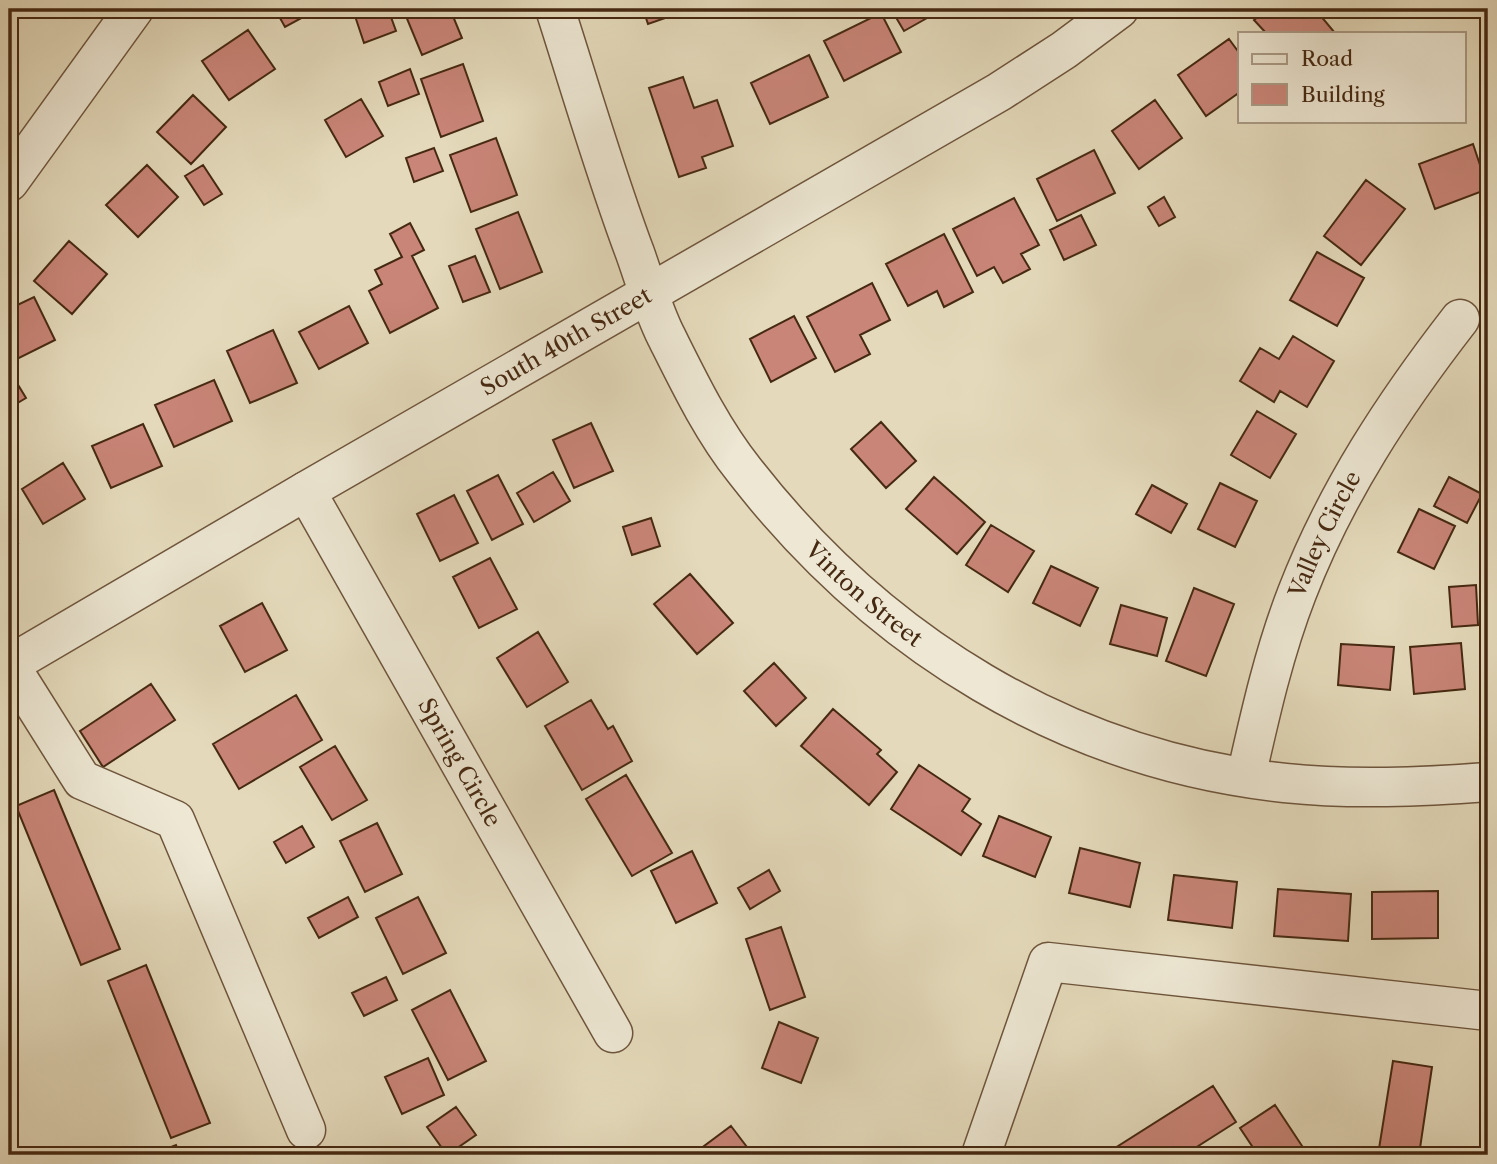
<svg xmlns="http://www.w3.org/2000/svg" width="1497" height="1164" viewBox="0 0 1497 1164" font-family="'Libre Caslon Text',serif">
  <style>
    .building { fill: #c98578; stroke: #462912; stroke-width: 2 }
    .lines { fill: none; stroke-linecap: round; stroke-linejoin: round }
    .minor-casing { stroke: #6e553c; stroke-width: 41 }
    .minor { stroke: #ede7d3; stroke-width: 38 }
    .labels { text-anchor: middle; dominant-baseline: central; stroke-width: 6; stroke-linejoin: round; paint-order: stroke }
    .street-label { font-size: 23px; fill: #462912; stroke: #ede7d3 }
  </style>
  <rect width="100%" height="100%" fill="#e4dabb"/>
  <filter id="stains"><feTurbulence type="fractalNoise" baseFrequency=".00286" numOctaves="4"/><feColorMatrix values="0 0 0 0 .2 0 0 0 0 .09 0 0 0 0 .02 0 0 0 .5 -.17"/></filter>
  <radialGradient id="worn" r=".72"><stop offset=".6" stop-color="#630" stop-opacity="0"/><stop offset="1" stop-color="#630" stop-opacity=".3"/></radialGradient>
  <path class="building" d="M9 9H22L9 22Z
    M275 9H318L285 27Z
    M367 9H388L396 31 364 43 354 13Z
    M403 9H450L462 38 422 55Z
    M643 9H691L648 24Z
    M891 9H943L904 31Z
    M1268 9H1315L1335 33H1266L1254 20Z
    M881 13 901 52 844 81 824 41Z
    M248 30 275 69 229 100 202 61Z
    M1229 39 1240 54V92L1206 116 1178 75Z
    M809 55 828 97 770 124 751 83Z
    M463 64 483 121 441 137 421 79Z
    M410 69 419 94 388 106 379 82Z
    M683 77 694 108 717 100 733 146 702 157 706 168 679 177 649 88Z
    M193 95 226 127 191 164 157 132Z
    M361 99 383 136 346 157 325 120Z
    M1155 100 1182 138 1139 169 1112 131Z
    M496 138 517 195 471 212 450 155Z
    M1473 144 1488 189 1435 209 1419 164Z
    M434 148 443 171 414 182 406 158Z
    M1094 150 1115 193 1057 221 1037 179Z
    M147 165 178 197 138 237 106 205Z
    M203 165 222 194 204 205 185 176Z
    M1366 180 1405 209 1361 265 1324 236Z
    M1164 197 1175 217 1159 226 1148 207Z
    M1014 198 1039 245 1021 254 1030 269 1003 283 994 267 977 276 953 229Z
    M518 212 542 272 500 289 476 229Z
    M1081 215 1096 245 1064 260 1050 230Z
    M410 223 424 250 412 256 438 308 390 333 369 291 382 284 375 270 402 257 390 234Z
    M944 234 973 292 944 307 937 291 908 306 886 264Z
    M69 241 107 274 72 314 34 281Z
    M1317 252 1364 278 1337 326 1290 300Z
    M475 256 490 292 463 302 449 266Z
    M872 283 890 320 860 335 870 354 835 372 807 317Z
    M34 297 55 340 9 363V309Z
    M349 306 368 343 319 369 299 332Z
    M794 316 816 358 771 382 750 339Z
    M273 330 297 383 250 403 227 351Z
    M1293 336 1334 361 1307 407 1280 391 1274 402 1240 381 1260 348 1279 359Z
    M9 370 26 398 9 408Z
    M214 380 232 421 174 447 155 405Z
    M1257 411 1296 434 1270 478 1231 455Z
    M881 422 916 461 886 488 851 449Z
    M591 423 613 471 574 488 553 440Z
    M143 424 162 466 111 488 92 446Z
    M63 463 85 499 43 524 22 489Z
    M553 472 570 501 534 522 517 493Z
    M498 475 523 524 492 540 467 491Z
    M934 477 985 522 957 554 906 509Z
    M1449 477 1482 494 1467 523 1434 506Z
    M1220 483 1257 501 1235 547 1198 529Z
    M1152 485 1187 504 1171 533 1136 514Z
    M454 495 478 543 440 561 417 514Z
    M1419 509 1455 526 1434 569 1398 552Z
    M651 518 660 546 632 555 623 527Z
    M9 523 18 543 9 547Z
    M991 525 1034 551 1008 592 966 565Z
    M490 558 517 609 479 628 453 577Z
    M1051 566 1098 588 1080 626 1033 603Z
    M690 574 733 623 697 654 654 604Z
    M1476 585 1478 625 1452 627 1449 587Z
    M1194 588 1234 604 1206 676 1166 661Z
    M262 603 287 650 245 672 220 626Z
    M1121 605 1167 618 1157 656 1110 644Z
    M538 632 568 682 527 707 497 658Z
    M1461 643 1465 689 1414 694 1410 647Z
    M1341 644 1394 647 1390 690 1338 685Z
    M774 663 806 698 776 726 744 691Z
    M151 684 175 720 103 767 80 731Z
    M296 695 322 740 239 789 213 744Z
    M591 700 608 729 613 726 632 761 582 790 545 726Z
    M833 709 881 750 877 754 897 772 869 805 801 746Z
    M335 746 367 800 332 820 300 767Z
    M919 765 970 799 962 811 981 824 961 855 891 809Z
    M626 775 672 853 632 876 586 799Z
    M54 790 120 949 81 965 16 806Z
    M999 816 1051 837 1035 877 983 856Z
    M377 823 402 874 365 892 340 841Z
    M302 826 314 847 286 863 274 842Z
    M1080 848 1140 863 1130 907 1069 893Z
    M692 851 717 903 676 923 651 871Z
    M769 870 780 891 750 909 738 888Z
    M1174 875 1237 882 1232 928 1168 920Z
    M1278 889 1351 894 1348 941 1274 936Z
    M1438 891V938L1372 939V892Z
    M348 897 358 917 319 938 308 918Z
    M418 897 446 953 403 974 376 918Z
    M781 927 805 997 770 1010 746 939Z
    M146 965 210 1123 171 1138 108 981Z
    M386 977 397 1000 364 1016 352 993Z
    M450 990 486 1061 448 1080 412 1010Z
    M779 1022 818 1038 801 1083 762 1068Z
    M428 1058 444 1095 402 1114 385 1077Z
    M1393 1061 1432 1067 1419 1155H1378Z
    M1213 1086 1236 1122 1184 1155H1104Z
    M1275 1105 1308 1155H1258L1240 1128Z
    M456 1107 476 1135 447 1155 427 1127Z
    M731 1126 753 1155H692Z
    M176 1145 180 1155H151Z"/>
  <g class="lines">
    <g class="minor-casing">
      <g id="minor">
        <path id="s1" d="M555 9C581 90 605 173 635 253 645 281 653 310 666 336 689 382 712 430 744 470 878 643 1066 760 1285 783 1352 790 1421 787 1488 782"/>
        <path d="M9 182 134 9"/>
        <path id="s2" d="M306 491 613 1033"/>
        <path d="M9 664 82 780 175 820 306 1130"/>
        <path id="s3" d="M9 665 306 491 999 92 1064 50 1119 9"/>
        <path id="s4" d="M1246 777C1260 715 1274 652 1297 593 1336 492 1394 404 1460 319"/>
        <path d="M981 1155 1048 962 1488 1011"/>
      </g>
    </g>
    <use href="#minor" class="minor"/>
  </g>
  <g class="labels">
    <g class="street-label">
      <text stroke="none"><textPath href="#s3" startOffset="644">South 40th Street</textPath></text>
      <text stroke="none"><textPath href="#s4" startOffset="256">Valley Circle</textPath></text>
      <text stroke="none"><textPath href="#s1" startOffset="674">Vinton Street</textPath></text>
      <text stroke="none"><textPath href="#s2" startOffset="312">Spring Circle</textPath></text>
    </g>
  </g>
  <rect width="1497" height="1164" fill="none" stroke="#e4dabb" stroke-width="35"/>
  <rect x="10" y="10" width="1476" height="1143" fill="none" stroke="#462912" stroke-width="3.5"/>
  <rect x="18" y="18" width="1462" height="1129" fill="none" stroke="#462912" stroke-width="2"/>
  <rect x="1238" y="32" width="228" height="91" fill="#ede7d3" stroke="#aa9b86" stroke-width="2"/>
  <rect x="1252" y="54" width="35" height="10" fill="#ede7d3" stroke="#aa9b86" stroke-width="2"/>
  <text x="1301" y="66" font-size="21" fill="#462912">Road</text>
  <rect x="1252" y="84" width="35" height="21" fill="#c98578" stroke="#aa9b86" stroke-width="2"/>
  <text x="1301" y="102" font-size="21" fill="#462912">Building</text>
  <rect width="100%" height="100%" filter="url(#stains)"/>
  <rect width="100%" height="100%" fill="url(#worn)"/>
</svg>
